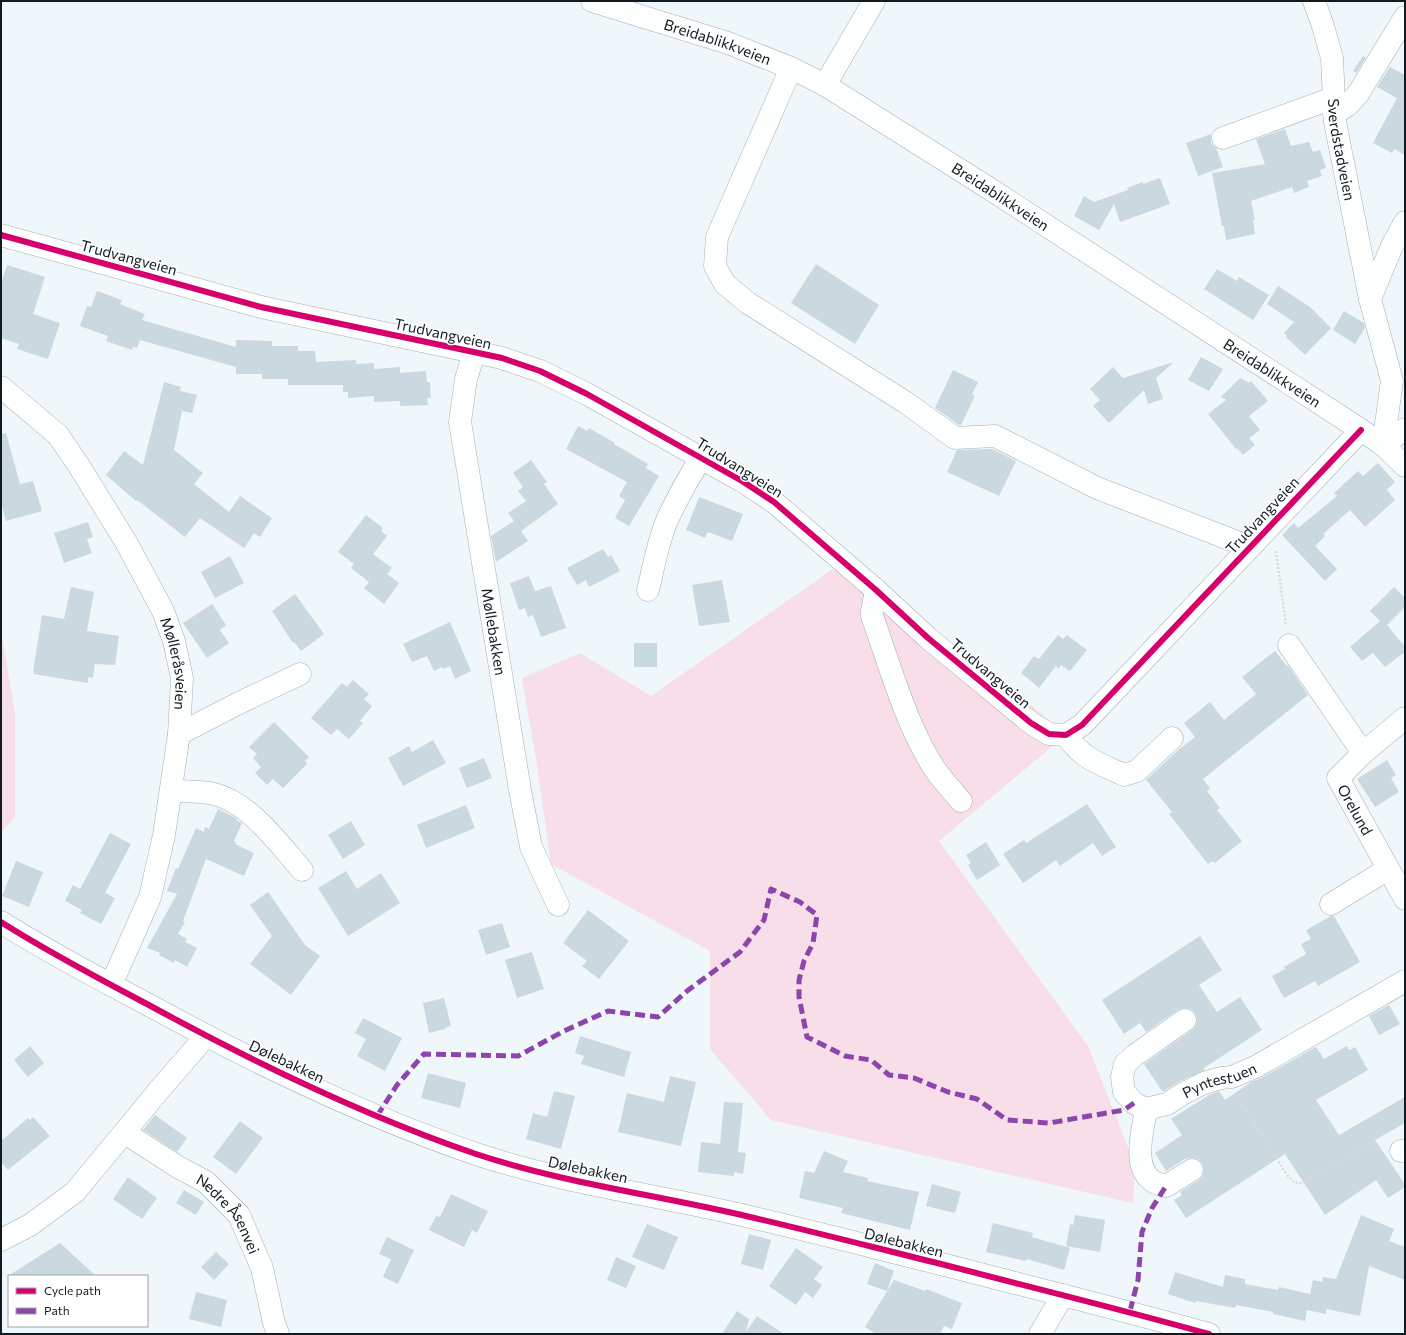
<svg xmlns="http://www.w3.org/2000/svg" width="1406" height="1335" viewBox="0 0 1406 1335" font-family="Commissioner,sans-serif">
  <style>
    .green { fill: #f7dee8 }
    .building { fill: #cad8df }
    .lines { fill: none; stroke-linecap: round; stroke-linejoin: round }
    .minor-casing { stroke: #a5afb4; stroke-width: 23 }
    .major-casing { stroke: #a5afb4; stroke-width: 23 }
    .path { stroke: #d8dbdb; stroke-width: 2.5; stroke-dasharray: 2 2; stroke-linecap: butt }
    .minor { stroke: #fdfefe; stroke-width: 22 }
    .major { stroke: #fdfefe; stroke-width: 22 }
    .quiet { stroke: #8e44ad; stroke-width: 5; stroke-dasharray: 10 5; stroke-linecap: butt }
    .cycleway-casing { stroke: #fff; stroke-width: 8 }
    .cycleway { stroke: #d6006c; stroke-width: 6 }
    .labels { text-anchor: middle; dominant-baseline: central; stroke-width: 3; stroke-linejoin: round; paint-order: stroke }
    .street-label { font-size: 15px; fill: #0f1b21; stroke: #fff }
  </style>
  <rect width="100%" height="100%" fill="#eff7fa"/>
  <path class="green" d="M843 562 928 638 996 675 1066 735 939 841 1088 1046 1135 1165 1133 1203 771 1120 710 1049V951L551 864 537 765 522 678 580 653 651 696Z
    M1 630 15 713V817L1 833Z"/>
  <path class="building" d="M1363 56 1366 58 1356 73 1353 71Z
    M1390 67 1405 75V155L1394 149 1392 153 1373 143 1397 98 1377 87Z
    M1285 129 1291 146 1309 142 1313 152 1320 150 1326 168 1320 170 1322 176 1307 181 1309 187 1294 193 1292 187 1251 201 1255 220H1253L1255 234 1226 240 1224 226H1222L1212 173 1265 164 1256 139Z
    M1211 134V143L1216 148 1223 167 1198 176 1186 143Z
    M1160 178 1170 204 1120 222 1114 204 1099 230 1074 216 1084 196 1094 202 1128 190 1127 188 1143 182V184Z
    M816 264 879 305 855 344 791 303Z
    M7 265 45 277 33 314 60 323 48 359 17 349 19 344 1 338V284Z
    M1217 269 1237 281 1239 277 1269 295 1253 320 1204 289Z
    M1278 286 1310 307 1331 328 1305 355 1286 337 1287 336 1284 333 1294 322 1267 304Z
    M97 291 122 300 120 304 145 314 142 320 236 347V340L272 341V346H298V351H315L316 362 356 360V364L374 363V369L400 367V373L426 371 427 382H430L431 398H427L428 405 400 406V401L374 402V396L348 398V392H343V385H288V379H262V374H236V367L140 340 137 348 133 347 132 350 106 341 108 336 80 326 87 306 91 307Z
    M1344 311 1364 323 1365 328 1355 344 1333 330Z
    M1201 357 1223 369 1209 391 1188 380Z
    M1174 362 1156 378 1163 399 1148 404 1144 390 1109 423 1093 406 1100 400 1090 389 1113 367 1123 378Z
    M953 370 978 382 972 394 975 396 961 425H959L935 408Z
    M1240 378 1249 383 1251 381 1268 401 1249 416 1260 430 1249 438 1255 445 1243 455 1237 448 1236 449 1208 414 1226 400 1221 397Z
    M164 382 181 387 180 391 197 395 192 413 182 411 174 450 203 473 194 484 229 512 240 496 272 518 260 537 254 533 244 548 200 518 185 537 137 500 136 501 106 475 124 451 143 465Z
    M578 426 587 431 589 428 615 443 614 444 648 464 646 468 659 476 629 526 615 518 625 500 619 496 627 482 566 449Z
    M6 433 20 484 33 481 42 511 6 521 1 502V434Z
    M992 449 1016 461 999 496 947 472 957 450Z
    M531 460 547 482 544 484 558 504 521 531 528 541 496 562 491 536 514 521 508 513 526 501 518 491 523 487 513 473Z
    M1378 463 1395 482 1387 490 1395 500 1365 527 1350 510 1323 534 1325 536 1315 546 1337 569 1325 581 1282 535 1294 523 1298 528 1337 496 1334 493 1358 471 1363 476Z
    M699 497 743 514 732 541 708 532 705 538 686 530Z
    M366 515 383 528 381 531 387 536 373 554 392 568 387 574 399 583 384 604 364 588 369 582 351 568 354 564 338 552Z
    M88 522 93 537 87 539 92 553 64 563 54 533Z
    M603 549 608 557 611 555 620 571 589 587 586 580 577 585 567 568Z
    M230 556 244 583 215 598 201 572Z
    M529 576 535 591 551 586 566 628 541 637 533 615 528 617 525 608 519 610 510 583Z
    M722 580 730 622 699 626 692 585Z
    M71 587 94 592 87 631 119 636 115 665 95 664 93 678 88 677V683L34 674V672H33L42 615 64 619Z
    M1394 587 1405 598V607L1387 625 1405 647V652L1385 667 1373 653 1362 661 1350 647 1380 621 1370 611Z
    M295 594 324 634 301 651 294 642 293 643 272 611Z
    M212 604 226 625 220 630 229 643 207 658 183 623Z
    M450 622 471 671 455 679 450 666 443 669 442 667 434 671 427 656 412 662 403 644Z
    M1058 635 1063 639 1067 635 1087 650 1070 671 1061 665 1058 669 1056 666 1039 688 1021 673 1034 656 1039 659Z
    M634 643H657V667H634Z
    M1275 651 1287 666 1288 665 1308 695 1203 779 1210 788 1207 791 1220 808 1217 810 1242 841 1215 863 1213 861 1208 864 1169 814 1172 812 1146 780 1177 751 1195 737 1184 723 1210 702 1224 720 1256 694 1242 677Z
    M353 680 369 694 364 699 372 706 360 721 363 723 349 739 337 729 331 735 311 718 342 683 347 687Z
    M274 722 309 757 305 761 307 764 283 788 273 779 267 785 255 773 261 767 253 758 257 754 249 747Z
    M433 740 446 763 403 786 388 758 409 746 412 752Z
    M484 758 492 778 467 788 459 768Z
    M1387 760 1396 775 1391 778 1399 792 1375 807 1357 779Z
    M1087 804 1116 847 1102 856 1093 843 1060 866 1056 860 1023 883 1003 854 1024 840 1026 843Z
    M466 805 475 828 426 848 417 825Z
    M218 809 232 816 237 819 236 820 242 823 234 841 236 842 235 844 254 853 244 876 206 859 183 921 185 922 178 934 187 939 185 942 197 948 187 967 175 960 174 963 159 955 160 953 147 948 177 894 167 891 176 868 178 869 196 828 204 832 205 827 209 829Z
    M351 821 365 845 343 859 328 835Z
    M110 833 131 844 105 893 115 898 101 924 80 913 82 910 65 901 73 885 80 889Z
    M986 842 1000 865 977 880 968 865 971 863 966 855Z
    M16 861 43 872 29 907 2 896Z
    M346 871 357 889 381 873 400 903 348 936 318 888Z
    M268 892 305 945 320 956 291 995 250 964 272 936 250 905Z
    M588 910 629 941 599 979 582 966 587 961 563 943Z
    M1331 916H1334L1360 962 1318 986 1315 981 1284 998 1272 976 1285 969 1284 967 1306 954 1301 944 1311 939 1306 930Z
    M502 923 510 947 486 955 478 930Z
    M1200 936 1222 970 1199 985 1217 1012 1240 997 1262 1030 1204 1068 1205 1070 1178 1082 1164 1091H1162L1144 1064 1192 1030 1196 1025 1197 1019 1195 1013 1190 1009 1184 1008 1178 1010 1146 1032 1140 1023 1124 1034 1102 1000Z
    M532 952 544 989 517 998 505 960Z
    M444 998 451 1026 445 1028V1029L429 1033 423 1003Z
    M1389 1005 1400 1024 1379 1035 1369 1016Z
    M363 1018 402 1038 385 1071 357 1056 366 1039 355 1033Z
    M580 1036 631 1052 624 1077 581 1064 584 1056 575 1053Z
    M30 1046 44 1063 28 1077 14 1060Z
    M1347 1046 1349 1050 1355 1047 1368 1070 1316 1100 1339 1135 1405 1097V1123L1375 1140 1405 1184V1187L1388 1198 1376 1180 1325 1215 1285 1154 1186 1218 1174 1200 1182 1195 1180 1192 1199 1180 1203 1176 1204 1169 1202 1163 1198 1159 1191 1158 1185 1159 1166 1171 1155 1153 1182 1135 1171 1119 1209 1095 1219 1091 1225 1100 1251 1082 1263 1077 1316 1047 1324 1059Z
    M428 1073 466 1083 460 1108 421 1098Z
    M670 1076 696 1082 681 1146 618 1132 627 1093 664 1102Z
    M554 1091 575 1096 561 1149 526 1139 533 1113 547 1117Z
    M724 1102 743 1103 738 1152 746 1153 743 1174 734 1172V1176L698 1172 701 1142 720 1144Z
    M155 1115 187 1138 177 1152 143 1130Z
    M33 1117 50 1136 8 1170 1 1162V1141L28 1118 30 1120Z
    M240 1121 263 1138 236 1174 213 1157Z
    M824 1151 848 1161 843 1172 868 1178 867 1181 919 1192 910 1230 841 1213 843 1208 799 1198 805 1171 814 1173Z
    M128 1177 157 1198 142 1219 137 1215V1216L113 1199Z
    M932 1184 961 1192 955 1213 926 1206Z
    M184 1190 204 1202 196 1215 176 1203Z
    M451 1194 488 1211 477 1233 472 1230 464 1247 429 1230 436 1216 440 1217Z
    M1075 1215 1105 1220 1100 1252 1066 1246 1070 1224 1073 1225Z
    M1361 1215 1394 1229 1389 1241 1405 1247V1280L1369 1266 1360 1316 1326 1309V1314L1307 1310 1305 1321 1273 1314V1312L1236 1305 1235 1308 1196 1301 1195 1303 1168 1294 1175 1272 1223 1287 1225 1275 1245 1279V1284L1278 1290 1279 1287 1310 1294 1313 1280 1322 1282 1323 1277 1336 1279Z
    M993 1223 1033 1233 1032 1237 1070 1248 1064 1270 1027 1259 1026 1261 986 1252Z
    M647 1224 678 1237 664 1270 632 1257Z
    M749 1234 771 1240 763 1270 741 1264Z
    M387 1237 414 1250 398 1284 383 1277 391 1259 379 1254Z
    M60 1243 96 1276H8Z
    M796 1248 823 1267 814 1279 822 1285 813 1298 805 1292 796 1305 769 1286Z
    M216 1252 229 1264 214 1280 201 1267Z
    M616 1257 636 1266 626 1288 607 1280Z
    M875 1263 894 1271 887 1291 867 1284Z
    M894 1280 925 1291 926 1289 962 1303 952 1329 944 1326 940 1334H876L865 1327Z
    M196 1292 227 1300 221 1327 189 1319Z
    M737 1311 749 1319 746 1332 757 1316 784 1334H722Z"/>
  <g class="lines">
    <g class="minor-casing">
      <g id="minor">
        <path id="s1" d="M592 1 728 43 791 68 825 85 987 187 1361 430 1383 445 1405 466"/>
        <path id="s2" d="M1314 1 1323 26 1332 58 1335 122 1370 299 1392 381 1383 445"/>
        <path d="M791 68 717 237 715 266 725 284 748 303 905 402 955 438 995 436 1097 488 1250 547"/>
        <path d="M825 85 874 1"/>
        <path d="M1334 114 1348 105 1358 94 1405 17"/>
        <path d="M1223 138 1333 98"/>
        <path d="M1 235 261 307 502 358 540 371 587 394 742 481 774 502 876 590 928 638 1031 723 1049 734 1066 735 1082 725 1361 430"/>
        <path d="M1370 299 1392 246 1405 222"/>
        <path id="s3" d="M474 353 466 379 460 422 520 790 531 847 558 905"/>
        <path id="s4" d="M1 387 58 435 79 466 126 542 163 611 174 641 182 678 179 734 164 835 150 897 111 985"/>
        <path d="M1383 445 1405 429"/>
        <path d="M648 590C654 566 658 540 668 518 678 497 689 477 701 458"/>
        <path d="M876 590 872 611V616C889 663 905 721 931 763 939 777 951 789 961 801"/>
        <path d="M1289 645 1363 753"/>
        <path id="s5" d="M1405 718 1363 753 1338 778 1405 899"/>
        <path d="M179 734 239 703 300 674"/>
        <path d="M1066 735C1083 760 1099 763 1124 775L1137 771 1172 738"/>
        <path d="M171 791C186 791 200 791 214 794 249 802 279 844 302 870"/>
        <path d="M1331 904 1388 869"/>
        <path id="s6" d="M1185 1020 1135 1055 1125 1064 1122 1077 1124 1092 1134 1103 1146 1109 1167 1104 1184 1093 1204 1083 1221 1078 1232 1077 1257 1066 1405 981"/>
        <path d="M1146 1109C1143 1130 1131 1168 1154 1182 1157 1184 1162 1185 1166 1186L1192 1170"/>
        <path id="s7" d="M125 1133 178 1167 206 1182 239 1215 262 1268 274 1323 278 1334"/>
        <path d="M1401 1151H1405"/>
        <path d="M1 1240 30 1225 75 1192 160 1089 206 1036"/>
        <path d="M1040 1334 1063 1295"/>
      </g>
    </g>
    <g class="major-casing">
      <path id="major" d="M1 922C48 952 98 978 147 1004 253 1062 362 1115 476 1154 563 1183 657 1195 746 1216 811 1231 876 1248 941 1264 1030 1287 1120 1309 1209 1334"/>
    </g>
    <path class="path" d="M1276 551 1286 625
      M1238 1097 1287 1175 1295 1183H1304L1360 1149 1381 1150"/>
    <use href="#minor" class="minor"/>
    <use href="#major" class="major"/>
    <path class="quiet" d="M377 1116 397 1085 424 1054 518 1056 564 1031 608 1011 658 1017 687 991 740 952 764 920 771 889 800 902 817 915 813 943 804 961 799 980V997L807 1037 845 1056 871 1060 889 1075 914 1078 948 1092 977 1099 1007 1120 1049 1123 1124 1110 1134 1103
      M1130 1311 1138 1280 1142 1232 1152 1208 1166 1186"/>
    <g class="cycleway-casing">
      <path id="cycleway" d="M1 235 261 307 502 358 540 371 587 394 742 481 774 502 876 590 928 638 1031 723 1049 734 1066 735 1082 725 1361 430
        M1 922C48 952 98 978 147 1004 253 1062 362 1115 476 1154 563 1183 657 1195 746 1216 811 1231 876 1248 941 1264 1030 1287 1120 1309 1209 1334"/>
    </g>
    <use href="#cycleway" class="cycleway"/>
  </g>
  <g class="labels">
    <g class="street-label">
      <text stroke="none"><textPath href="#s1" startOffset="132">Breidablikkveien</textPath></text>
      <text stroke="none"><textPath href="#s2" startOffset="152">Sverdstadveien</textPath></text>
      <text stroke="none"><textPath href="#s1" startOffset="456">Breidablikkveien</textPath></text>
      <text transform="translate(129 257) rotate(15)">Trudvangveien</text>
      <text transform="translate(443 333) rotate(12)">Trudvangveien</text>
      <text stroke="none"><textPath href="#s1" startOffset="780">Breidablikkveien</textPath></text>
      <text transform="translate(740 467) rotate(32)">Trudvangveien</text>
      <text transform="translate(1262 515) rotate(-47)">Trudvangveien</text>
      <text stroke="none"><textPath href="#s3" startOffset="283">Møllebakken</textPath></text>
      <text stroke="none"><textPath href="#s4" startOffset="334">Mølleråsveien</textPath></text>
      <text transform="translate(991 673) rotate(40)">Trudvangveien</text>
      <text stroke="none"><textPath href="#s5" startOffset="126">Orelund</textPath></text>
      <text transform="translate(287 1061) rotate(25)">Dølebakken</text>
      <text stroke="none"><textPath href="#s6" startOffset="211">Pyntestuen</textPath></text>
      <text transform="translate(588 1169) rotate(12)">Dølebakken</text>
      <text stroke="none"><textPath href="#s7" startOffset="134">Nedre Åsenvei</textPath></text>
      <text transform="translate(904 1242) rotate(14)">Dølebakken</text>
    </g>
  </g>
  <rect width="1406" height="1335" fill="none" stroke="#0f1b21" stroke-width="4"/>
  <rect x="8" y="1275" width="140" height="52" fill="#ffffff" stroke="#9fa4a6"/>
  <rect x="16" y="1288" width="20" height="6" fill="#d6006c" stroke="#9fa4a6"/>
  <text x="44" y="1295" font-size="12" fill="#0f1b21">Cycle path</text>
  <rect x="16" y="1308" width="20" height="6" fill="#8e44ad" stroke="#9fa4a6"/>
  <text x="44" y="1315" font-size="12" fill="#0f1b21">Path</text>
</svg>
